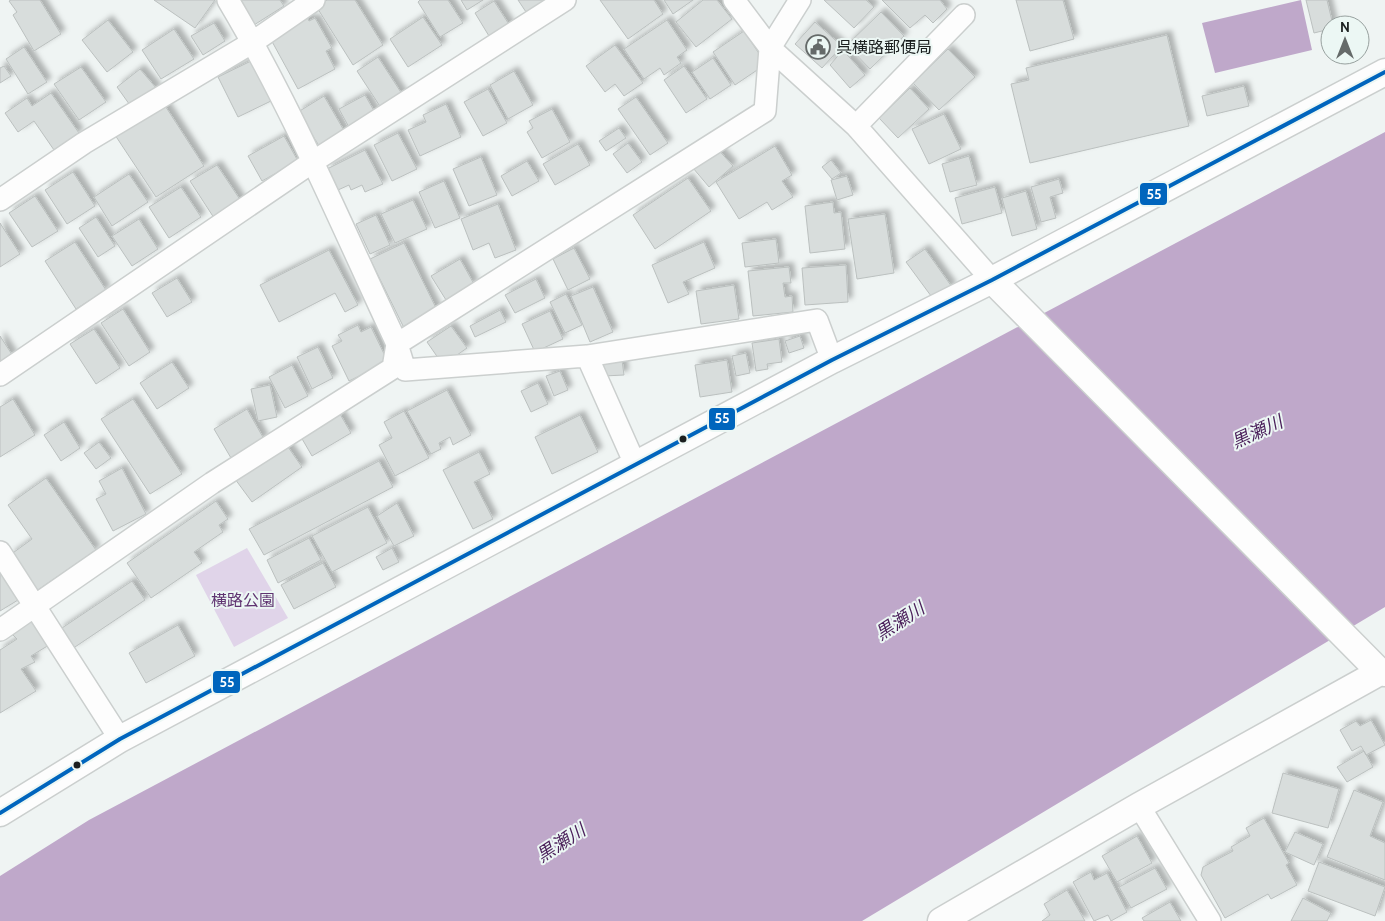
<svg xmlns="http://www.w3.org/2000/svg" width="1385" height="921" viewBox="0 0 1385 921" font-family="Cabin,'Noto Sans JP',sans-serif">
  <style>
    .green { fill: #e0d4e9 }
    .water { fill: #bfa8ca }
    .building { fill: #d8dddc; stroke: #bbc0bf; filter: url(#shadow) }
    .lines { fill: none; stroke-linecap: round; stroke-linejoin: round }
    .minor-casing { stroke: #cbcfce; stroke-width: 24 }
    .tertiary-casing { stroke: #cbcfce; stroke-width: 29 }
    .minor { stroke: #fdfdfd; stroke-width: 21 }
    .tertiary { stroke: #fdfdfd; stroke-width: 26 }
    .bus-1-casing { stroke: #ecf7f4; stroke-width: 8 }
    .bus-1 { stroke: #0065bd; stroke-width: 4 }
    .bus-dot { fill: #1b1f1f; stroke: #ecf7f4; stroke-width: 2 }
    .labels { text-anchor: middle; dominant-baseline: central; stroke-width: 4; stroke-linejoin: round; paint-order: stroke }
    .poi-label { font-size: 16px; fill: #1b1f1f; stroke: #ecf7f4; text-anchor: start }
    .park-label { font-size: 16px; fill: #603471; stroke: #ecf7f4 }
    .water-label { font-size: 18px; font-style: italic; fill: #4a1f5a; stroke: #ecf7f4 }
    .line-badge { stroke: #ecf7f4; stroke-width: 2 }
    .badge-label { font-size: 14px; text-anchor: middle; font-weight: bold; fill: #fff }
  </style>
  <defs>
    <filter id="shadow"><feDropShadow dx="4.5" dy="-4.5" stdDeviation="2.5" flood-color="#0004"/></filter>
  </defs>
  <rect width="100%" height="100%" fill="#eff4f3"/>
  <path class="green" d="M247 548 288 618 234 647 196 575Z"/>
  <path class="water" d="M1301 0 1312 50 1215 73 1202 23Z
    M1385 132V607L862 921H0V876L89 820Z"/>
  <path class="building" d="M11 0H40L61 34 34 51 13 15 17 12 9 1Z
    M154 0H215L195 28Z
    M237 0H280L284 6 254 25Z
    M327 0H355L383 45 353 65 316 6Z
    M420 0H448L463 23 440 37 418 2Z
    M461 0H483L467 10Z
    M518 0H551L528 15Z
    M600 0H654L663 14 628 39Z
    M664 0H693L673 14Z
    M703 0H717L732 19 696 47 676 22Z
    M824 0H866L874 7 854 28Z
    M882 0H940L947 9 933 23 925 15 910 28Z
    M1016 0H1063L1074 39 1030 51Z
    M1306 0H1327L1333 25H1330V29L1314 33Z
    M494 1 512 29 492 41 475 13Z
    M881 12 904 36 870 69 847 45Z
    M306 15 309 21 315 18 332 48 326 51 335 69 298 89 269 36Z
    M423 17 442 45 408 67 390 39Z
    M108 20 133 52 107 72 82 40Z
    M667 20 687 50 677 57 681 63 664 75 660 68 644 79 624 49Z
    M815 22 842 46 822 68 795 44Z
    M214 23 225 41 203 55 191 36Z
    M174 29 194 59 161 79 142 50Z
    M744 31 766 64 735 85 713 52Z
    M1167 35 1189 126 1030 163 1011 84 1029 80 1026 68Z
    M615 45 643 83 624 96 615 84 605 92 586 66Z
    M24 47 47 82 28 94 6 59Z
    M948 49 975 77 939 110 913 83Z
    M843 50 865 75 850 88 830 65Z
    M378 57 404 97 383 111 357 71Z
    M713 58 731 85 710 99 692 72Z
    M251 61 271 101 238 117 218 77Z
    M4 66 11 76 0 83V68Z
    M684 66 707 99 686 113 664 80Z
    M81 67 106 102 79 120 54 84Z
    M140 69 157 89 132 108 117 87Z
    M514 71 533 105 508 119 490 85Z
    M1244 86 1249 106 1207 116 1202 96Z
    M910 88 929 109 898 138 879 118Z
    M488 89 507 123 483 136 464 102Z
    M51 93 79 133 54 150 34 121 18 132 5 113 27 98 32 106Z
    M365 95 377 116 351 131 339 109Z
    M324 96 346 134 321 149 298 112Z
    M636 97 668 143 650 155 618 109Z
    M162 101 204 166 156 197 113 132Z
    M446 104 461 137 420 156 408 130 426 122 423 115Z
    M552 109 570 142 542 158 527 132 533 128 529 121Z
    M944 114 961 149 929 164 912 129Z
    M619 128 626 138 606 151 599 141Z
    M398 133 417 169 392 181 374 145Z
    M284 136 298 161 262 181 248 156Z
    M628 143 642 162 627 173 613 154Z
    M578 144 590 165 555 185 543 164Z
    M775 146 792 175 782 181 793 197 772 210 767 202 739 219 716 182Z
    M716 147 733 166 709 187 693 168Z
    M365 150 383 184 365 192 362 185 351 190 349 185 338 190 327 169Z
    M969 156 977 185 950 192 942 164Z
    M481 157 497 195 469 206 453 169Z
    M831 160 841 173 832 179 822 167Z
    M527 161 539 181 512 196 501 176Z
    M217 165 243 204 216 221 190 181Z
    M73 172 95 206 67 224 45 190Z
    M129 174 148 202 112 226 94 197Z
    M847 176 853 195 837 200 831 180Z
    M688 178 711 211 655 249 633 215Z
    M1059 179 1063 193 1050 197 1056 218 1041 222 1031 187Z
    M444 181 460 218 435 228 419 192Z
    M181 187 201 217 169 238 149 207Z
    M995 187 1002 213 962 224 955 198Z
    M1026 191 1037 229 1012 236 1002 198Z
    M35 196 58 231 32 247 9 213Z
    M413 200 427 229 395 243 381 214Z
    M833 202 834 213 841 212 845 249 810 253 805 206Z
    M498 204 516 250 495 258 489 243 473 250 461 219Z
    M885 214 894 273 857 279 848 219Z
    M376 215 390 245 370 254 356 224Z
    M96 217 115 246 98 257 79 228Z
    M139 219 158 249 132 266 112 236Z
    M0 223 20 254 0 267Z
    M776 239 779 263 745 267 742 243Z
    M75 242 106 290 76 309 45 261Z
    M704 242 715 268 683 282 689 294 668 303 652 265Z
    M404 243 439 314 405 330 370 259Z
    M574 248 590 279 568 290 553 259Z
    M925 249 952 287 934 300 906 262Z
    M329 250 358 305 345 312 335 293 279 322 260 285Z
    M460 259 474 284 446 300 431 276Z
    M846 265 848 302 805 305 802 268Z
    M789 267 791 283H783L785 297 792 296 793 312 753 316 748 271Z
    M177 278 192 302 167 317 152 293Z
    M536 279 545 298 515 313 505 295Z
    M734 285 739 319 701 324 696 291Z
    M593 287 613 332 590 342 571 296Z
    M566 294 582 325 565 333 550 302Z
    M123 309 150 352 129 366 101 323Z
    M500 310 506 322 475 337 470 326Z
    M550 311 563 339 535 352 522 324Z
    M358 325 361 332 371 327 388 362 349 381 332 346 342 341 338 335Z
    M451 326 467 348 443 365 427 342Z
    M94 329 120 368 96 384 70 344Z
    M0 336 13 356 0 364Z
    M800 336 804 348 789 353 785 341Z
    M779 339 782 362 767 364 768 369 756 371 752 343Z
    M318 347 333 378 312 389 297 357Z
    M746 353 750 373 736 376 732 356Z
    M622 360 624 375 604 376 603 363Z
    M727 360 732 392 700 397 695 365Z
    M172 362 189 388 157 409 140 383Z
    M292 365 308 396 285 408 269 377Z
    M560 371 568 390 554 396 546 376Z
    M538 383 548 404 531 412 521 391Z
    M270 385 277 417 258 421 251 389Z
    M447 390 471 435 453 445 450 437 439 443 441 449 431 454 407 411Z
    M13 399 35 435 0 457V407Z
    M133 399 182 474 150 494 101 419Z
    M247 409 264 439 231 458 214 429Z
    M404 411 429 458 395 476 379 445 392 438 384 422Z
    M340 414 351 433 312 456 301 437Z
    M580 415 598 452 552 474 535 437Z
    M64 422 80 448 61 461 44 435Z
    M99 442 111 458 96 469 84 453Z
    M286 444 302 467 252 502 235 479Z
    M479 452 490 474 474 482 493 519 473 529 443 470Z
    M379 461 393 487 264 555 249 529Z
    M122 468 146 514 113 531 96 499 106 494 99 481Z
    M46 478 96 550 35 592 10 555 32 539 8 505Z
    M216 501 228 519 219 525 223 532 194 552 202 563 151 598 127 563Z
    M397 503 414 536 394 546 377 516Z
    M368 507 387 543 332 572 312 536Z
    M309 538 321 560 278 583 267 560Z
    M392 548 399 562 383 570 376 557Z
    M323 563 336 587 294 609 281 585Z
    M0 572 18 600 0 611Z
    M132 581 145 600 72 649 59 630Z
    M32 619 49 645 31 656 35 662 21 669 36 691 0 713V650L17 639 11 633Z
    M178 625 195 656 146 683 129 653Z
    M1371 720 1385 745 1366 755 1361 746 1352 751 1340 730 1356 721 1360 726Z
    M1364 751 1373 767 1347 782 1337 767Z
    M1283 773 1339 789 1328 828 1272 813Z
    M1354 790 1383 802 1370 836 1385 843V880L1327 857Z
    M1264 818 1289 863 1286 865 1297 885 1271 899 1268 894 1225 918 1201 875 1203 867 1233 851 1231 847 1250 836 1246 828Z
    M1295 832 1323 844 1314 865 1285 852Z
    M1137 836 1152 863 1117 882 1102 856Z
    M1319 862 1385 887 1375 916 1308 891Z
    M1155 868 1167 889 1131 908 1119 887Z
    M1091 872 1094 880 1107 873 1127 912 1111 921 1108 915 1094 921 1073 882Z
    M1067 890 1085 921H1042L1050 915 1044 904Z
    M1303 898 1331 913 1327 921H1291Z
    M1170 902 1181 921H1144L1142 918Z"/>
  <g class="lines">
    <g class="minor-casing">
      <path id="minor" d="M228 0C293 109 343 229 397 344L405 370 587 356 817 320 832 360
        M734 0 770 48 856 126 992 280
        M856 126 964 15
        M0 200 84 143 253 42 314 0
        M587 356 635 464
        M0 375 311 163 565 0
        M0 552 120 739
        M0 630 212 483 393 368 397 344 765 111 770 48 800 0
        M1139 806 1210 921"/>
    </g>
    <g class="tertiary-casing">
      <path id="tertiary" d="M992 280 1380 672 1385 673
        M0 813 120 739 832 360 992 280 1385 72
        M941 921 1139 806 1380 672"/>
    </g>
    <use href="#minor" class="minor"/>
    <use href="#tertiary" class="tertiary"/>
    <g class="bus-1-casing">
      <path id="bus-1" d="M0 813 120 739 832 360 992 280 1385 72"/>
    </g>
    <use href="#bus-1" class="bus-1"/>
  </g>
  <defs>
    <g id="civic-ring" transform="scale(1.25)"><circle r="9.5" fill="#ecf7f4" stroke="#656a69" stroke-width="1.5"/><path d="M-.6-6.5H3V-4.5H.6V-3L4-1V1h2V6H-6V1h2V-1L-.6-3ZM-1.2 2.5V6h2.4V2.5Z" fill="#656a69"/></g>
  </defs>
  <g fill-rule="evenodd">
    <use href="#civic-ring" x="818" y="47"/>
  </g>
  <g class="bus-dot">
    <circle cx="683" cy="439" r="4.5"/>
    <circle cx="77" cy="765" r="4.5"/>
  </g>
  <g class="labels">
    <g class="poi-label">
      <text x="836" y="47">呉横路郵便局</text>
    </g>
    <g class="park-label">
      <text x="243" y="600">横路公園</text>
    </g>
    <g class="water-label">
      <text transform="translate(1257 432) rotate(-25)">黒瀬川</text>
      <text transform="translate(900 621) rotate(-33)">黒瀬川</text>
      <text transform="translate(561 843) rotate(-33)">黒瀬川</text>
    </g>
  </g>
  <g class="line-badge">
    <rect x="1139" y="182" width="29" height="24" rx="5" fill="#0065bd"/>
    <rect x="708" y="407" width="28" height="24" rx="5" fill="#0065bd"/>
    <rect x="212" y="670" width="29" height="24" rx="5" fill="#0065bd"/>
  </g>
  <g class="badge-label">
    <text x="1154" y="199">55</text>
    <text x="722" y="423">55</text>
    <text x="227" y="687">55</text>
  </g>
  <g transform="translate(1345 40)"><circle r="24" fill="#ecf7f4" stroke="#98a19f"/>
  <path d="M0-4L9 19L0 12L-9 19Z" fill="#656a69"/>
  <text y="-8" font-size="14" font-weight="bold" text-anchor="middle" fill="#1b1f1f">N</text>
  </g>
</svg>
